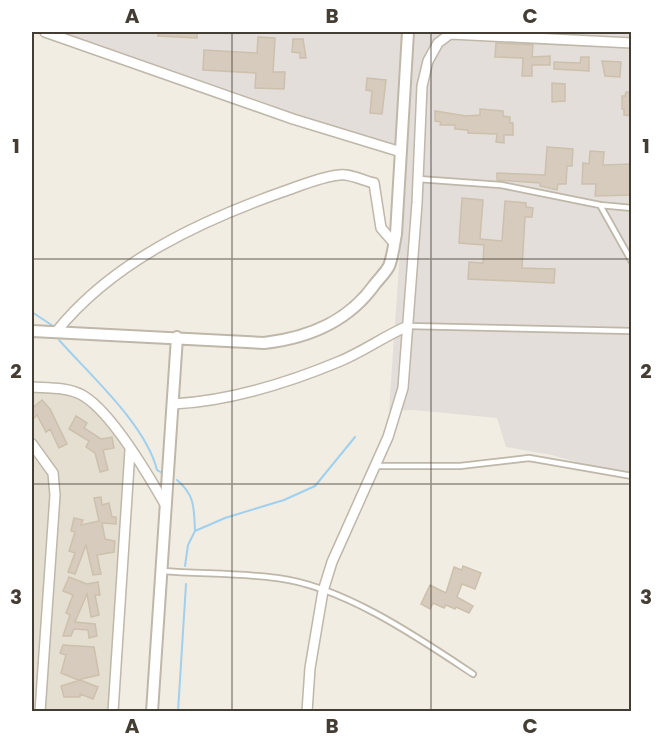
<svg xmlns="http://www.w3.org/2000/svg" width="663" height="743" viewBox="0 0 663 743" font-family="Poppins,sans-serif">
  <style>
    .residential { fill: #e5dfd2 }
    .industrial { fill: #e3ded9 }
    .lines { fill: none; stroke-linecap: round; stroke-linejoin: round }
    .stream { stroke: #a0d0ee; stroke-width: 2 }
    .building { fill: #d6cbbc; stroke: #cdc0ad; stroke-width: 1.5 }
    .service-casing { stroke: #bfb7a9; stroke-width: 8 }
    .minor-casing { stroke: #bfb7a9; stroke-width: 12 }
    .tertiary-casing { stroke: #bfb7a9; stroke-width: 14 }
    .service { stroke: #fff; stroke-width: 4.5 }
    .minor { stroke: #fff; stroke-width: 9 }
    .tertiary { stroke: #fff; stroke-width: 10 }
    .grid { fill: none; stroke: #433d34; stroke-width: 1.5; stroke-opacity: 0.55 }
    .neatline { fill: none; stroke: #433d34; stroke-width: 2 }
    .grid-label { font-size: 20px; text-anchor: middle; font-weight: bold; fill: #433d34 }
  </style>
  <rect width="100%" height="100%" fill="#f1ede3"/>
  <path class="residential" d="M32 389 76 393 132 448 113 711H32Z"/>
  <path class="industrial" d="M56 32H631V478L552 455 506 447 497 418 414 410 389 411 407 150 366 144Z"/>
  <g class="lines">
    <path class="stream" d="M32 312 53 326
      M59 340C91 376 146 425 157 470L162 473
      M177 480C195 495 194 508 195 531
      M185 566 188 545 195 531 225 518 284 500 315 486 355 437
      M178 712 186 584"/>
  </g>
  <path class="building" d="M158 32H197V38L158 36Z
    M258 37 275 38 273 72H285L284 89 255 88 256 73 203 70 204 50 257 53Z
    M293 39H303L306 58H300V53L292 52Z
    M496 43 533 45 532 57 550 56V65H532V76H522L523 58 495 57Z
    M581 57H589V71L554 69V62L580 63Z
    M602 61 621 62 620 77 605 76Z
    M367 78 386 80 382 114 370 113 372 91 366 90Z
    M552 83 565 84V101L552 102Z
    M626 92H632V116L624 115V109H622V96H625Z
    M480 109 503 111V116L510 117V123H513V135H504V143L496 142 497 134 468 133V130L455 129V125H440L441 122 435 121V111L466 116 480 115Z
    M547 147 573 149 572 166H567L566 184H558L557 190 540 186V183L497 180V173L545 175Z
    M590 151 604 152 603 165 632 164V195L595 196 596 184H582L583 163 589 164Z
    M462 198 483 200 480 239 502 241 505 201 526 203V207L533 208 532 217H525L522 268 555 269 554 283 468 279 469 262 483 263 484 245 459 243Z
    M42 400 50 409 67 444 59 448 50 429 46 432 37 415 32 420V408Z
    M76 416 87 423 84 428 101 439 112 437 114 448 103 450 108 470 100 472 95 453 86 447 89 441 69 429Z
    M101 497 102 505 109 503 112 517H116V524L102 523 105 539 115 541 114 552 97 555 101 574 93 575 86 545 75 574 68 572 75 553 69 551 75 532 71 531 74 518 83 520 81 525 99 521 94 498Z
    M463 566 481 573 475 589 462 584 457 597 473 606 469 613 456 607 455 609 446 605 444 608 433 603 430 609 421 604 430 585 446 593 454 567 462 570Z
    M69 577 87 584 98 582 100 595H95L99 615 91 617 87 594 75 622 95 624 97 636 89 638 88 630 74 629 71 636H63L70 615 66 613 73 595 63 591Z
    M63 645 94 647 99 675 78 680 61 673 66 655 60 653Z
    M80 680 98 687 93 699 80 694V697H64L61 686Z"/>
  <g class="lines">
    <g class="service-casing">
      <path id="service" d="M418 179 501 185 600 205 632 208
        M600 205 632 262
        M408 326 632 331
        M375 466H460L529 458 632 476
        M162 571C200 574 239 573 277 578 343 586 419 638 473 674"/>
    </g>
    <g class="minor-casing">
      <path id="minor" d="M45 32 293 119 401 152
        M56 332C112 262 200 221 282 192 300 186 320 177 339 175 349 173 364 181 374 183L381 228 394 243
        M32 387C47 388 68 387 82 395 111 411 149 476 166 506
        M173 404C230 401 285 384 338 362 363 352 384 336 408 326
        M32 444 53 473 55 495 40 712
        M113 712 130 450
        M307 712 310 668 323 591 332 562 388 437 403 388 417 203 422 86 428 61 438 43 450 34 632 43"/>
    </g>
    <g class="tertiary-casing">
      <path id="tertiary" d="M32 331 264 343C309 338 348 322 375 284 379 279 386 272 389 266 393 256 394 244 396 234L408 32
        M152 712 177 337"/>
    </g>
    <use href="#service" class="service"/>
    <use href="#minor" class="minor"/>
    <use href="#tertiary" class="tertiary"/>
  </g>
  <path class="grid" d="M232 32V712M431 32V712M32 259H632M32 484H632"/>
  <rect width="663" height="743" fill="none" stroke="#ffffff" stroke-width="66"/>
  <rect x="33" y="33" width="597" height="677" class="neatline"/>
  <g class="grid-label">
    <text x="132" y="23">A</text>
    <text x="332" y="23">B</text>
    <text x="530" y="23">C</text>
    <text x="16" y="153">1</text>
    <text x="646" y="153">1</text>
    <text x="16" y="378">2</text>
    <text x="646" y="378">2</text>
    <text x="16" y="604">3</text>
    <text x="646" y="604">3</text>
    <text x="132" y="733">A</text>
    <text x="332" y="733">B</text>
    <text x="530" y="733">C</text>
  </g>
</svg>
